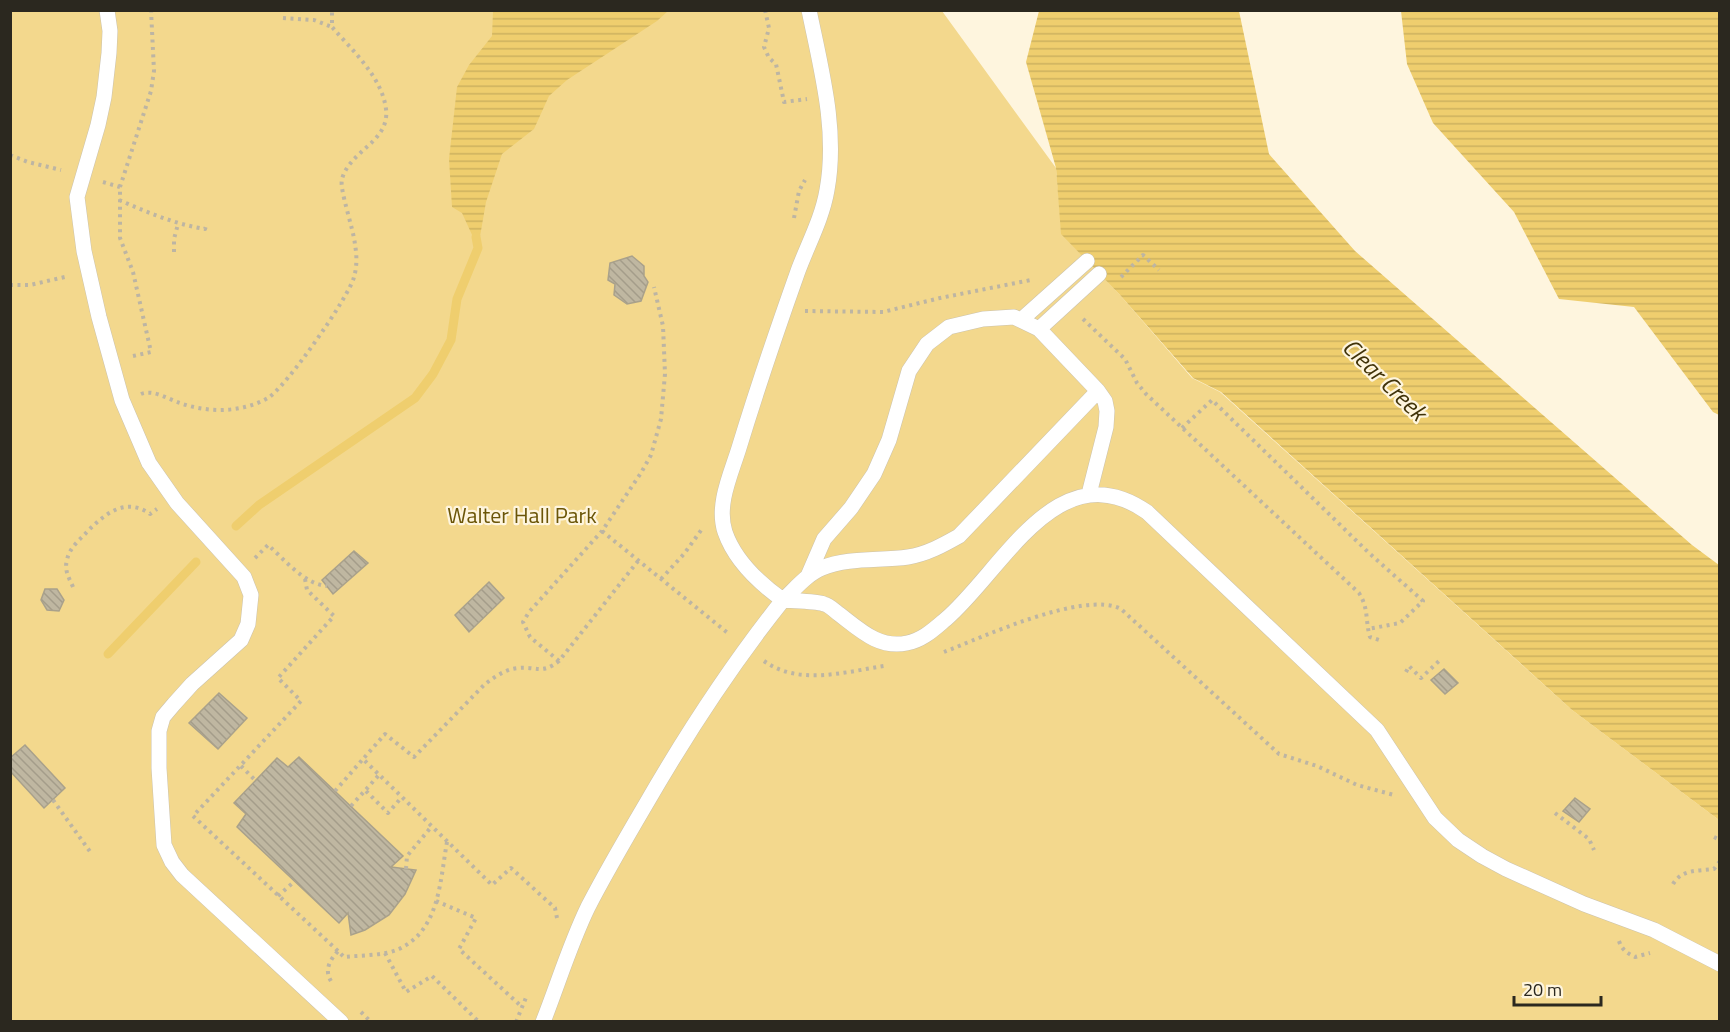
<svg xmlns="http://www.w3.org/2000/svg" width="1730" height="1032" viewBox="0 0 1730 1032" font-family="'Titillium Web',sans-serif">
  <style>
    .park { fill: #f3d88d }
    .water { fill: url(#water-rules) }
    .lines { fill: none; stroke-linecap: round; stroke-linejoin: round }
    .stream { stroke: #efce6e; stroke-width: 9 }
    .building { fill: url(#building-back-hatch); stroke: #a9a18b; stroke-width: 1.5 }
    .lane-casing { stroke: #ccc3ad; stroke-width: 16 }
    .path { stroke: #bdb5a3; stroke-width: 4; stroke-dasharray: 3 4.5; stroke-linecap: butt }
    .lane { stroke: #fff; stroke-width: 15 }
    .labels { text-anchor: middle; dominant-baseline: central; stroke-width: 4.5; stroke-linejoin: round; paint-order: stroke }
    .park-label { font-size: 22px; fill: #6b5507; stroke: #fef5de }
    .water-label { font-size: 24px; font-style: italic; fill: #413309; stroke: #fef5de }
  </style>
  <defs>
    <pattern id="water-rules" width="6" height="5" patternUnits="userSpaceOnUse" patternTransform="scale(1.5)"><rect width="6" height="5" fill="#efce6e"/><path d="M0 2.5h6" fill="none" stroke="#cdb15f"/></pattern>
    <pattern id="building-back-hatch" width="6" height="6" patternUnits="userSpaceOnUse" patternTransform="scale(1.5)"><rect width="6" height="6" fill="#bfb7a1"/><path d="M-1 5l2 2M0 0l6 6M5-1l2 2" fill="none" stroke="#a49d8a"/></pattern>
  </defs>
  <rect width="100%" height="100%" fill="#fef5de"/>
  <path class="park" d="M10 11H942L1056 168 1062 234 1120 295 1192 378 1220 392 1572 710 1719 820V1021H11Z"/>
  <path class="water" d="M493 11H668L657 21 567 80 549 96 534 129 502 154 486 202 478 248 462 213 452 207 449 159 457 87 469 65 492 36Z
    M1039 11H1239L1269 154 1355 251 1692 545 1719 565V820L1572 710 1221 392 1193 378 1120 295 1061 234 1056 168 1026 62Z
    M1401 11H1719V415L1713 412 1634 307 1559 299 1514 212 1433 123 1407 64Z"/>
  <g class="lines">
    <path class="stream" d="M236 526 259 505 415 398 433 374 451 340 457 299 478 248 476 237
      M108 654 196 562"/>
  </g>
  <path class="building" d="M632 256 644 266V276L648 282 641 301 627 304 614 295 615 284 608 280 610 263Z
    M354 551 368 563 333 594 322 580Z
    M489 582 504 598 469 632 455 615Z
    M45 589H57L64 600 59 611 47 610 41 600Z
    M1444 669 1458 683 1445 694 1431 680Z
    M219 693 247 718 218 749 189 723Z
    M25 745 65 788 44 808 10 771V758Z
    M299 757 403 856 391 867 416 870 405 894 389 915 365 930 351 935 348 913 339 923 237 827 246 814 234 803 277 758 288 767Z
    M1575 798 1590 809 1579 822 1563 811Z"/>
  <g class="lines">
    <g class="lane-casing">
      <path id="lane" d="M107 10 110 31 109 53 104 97 98 125 77 197 84 251 99 317 122 400 149 463 177 503 244 577 251 595 248 624 241 640 192 684 174 704 163 717 159 731V768L164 845 172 862 182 875 341 1022
        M809 10C821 69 838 130 827 190 822 219 808 244 798 271 777 330 757 389 739 448 731 474 716 505 725 532 735 561 759 583 783 600 795 589 807 574 822 568 848 557 880 561 908 557 927 554 943 545 959 536L1098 391
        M1021 320 1087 261
        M1039 329 1099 274
        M808 576 824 539 851 508 874 474 889 440 909 371 927 344 949 327 983 319 1014 317 1039 329 1098 391 1105 401 1107 411 1106 427 1089 494
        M543 1022C558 984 570 944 588 907 606 872 626 838 646 804 687 733 732 664 783 600 793 601 816 601 824 604 829 605 835 611 839 614 860 630 879 649 907 643 923 640 934 629 946 619 1003 570 1058 450 1147 512L1377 730 1435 818 1458 840 1482 856 1506 869 1584 904 1654 930 1720 964"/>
    </g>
    <path class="path" d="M765 10 769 28 764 47 769 58 776 64 784 102 807 99
      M283 18 314 20 332 27
      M10 155 28 162 61 170
      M103 182 120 187
      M119 200C147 212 174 224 205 229L207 223
      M794 218 799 191 805 180
      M174 252V239L178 224
      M1121 277 1143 255 1159 270
      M10 285H30L69 276
      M805 311 883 312 940 298 1031 280
      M1083 319 1125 359 1137 383 1146 394 1359 593C1369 609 1365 620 1370 637L1379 640
      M133 356 151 352 133 272 120 238V187L151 91 154 71 151 10
      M141 394C153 389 168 399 180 403 208 413 241 413 268 398 286 387 349 297 354 277 357 267 357 255 355 245 354 230 339 189 342 179 350 150 390 142 386 109 382 77 352 50 332 27V10
      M1182 428 1212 400 1368 552 1423 601 1400 623 1368 629
      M602 531 729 634
      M255 558 268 545C285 560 304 584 327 586
      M305 579 307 590 334 616 278 678 301 701 193 816 338 951
      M661 579 684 554 702 529
      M73 587C69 578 64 570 67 560 69 549 78 541 85 534 103 515 125 496 150 514L157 509
      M944 652C983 637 1084 590 1121 609L1279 754 1317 766 1357 785 1394 795
      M559 661 530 637 523 622 529 612 602 531 641 473 651 455 661 419 665 374 663 326 654 287
      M764 661C799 686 844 672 884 666
      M1406 672 1409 666 1421 678 1439 661
      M241 766 256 781
      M335 791 363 759
      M366 791 388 813 402 797
      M53 800 91 853
      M351 806 379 775
      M1555 813 1589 839 1594 850
      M1714 837 1720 840
      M406 869 407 856 432 826
      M1673 884C1682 869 1698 871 1714 869L1720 861
      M278 896 295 881
      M436 901 476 918 459 949 522 1007
      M557 918 555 908 511 868 492 885 363 759 385 734 414 757 484 685C493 678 505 669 518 668 537 666 541 675 559 661L638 561
      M1619 941C1622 950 1627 953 1635 957L1650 953
      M385 953 406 992 432 976 479 1022
      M331 981C324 970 330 960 338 951L344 957C362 955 383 956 399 949 440 930 440 880 447 842
      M361 1012 371 1022
      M516 1022 527 995"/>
    <use href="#lane" class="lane"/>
  </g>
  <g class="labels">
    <g class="park-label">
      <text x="522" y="515">Walter Hall Park</text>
    </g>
    <g class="water-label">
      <text transform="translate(1385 379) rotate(44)">Clear Creek</text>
    </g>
  </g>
  <rect width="1730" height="1032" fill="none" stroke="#2b281f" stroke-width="24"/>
  <path d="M1514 996v9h87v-9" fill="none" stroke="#2b281f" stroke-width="3"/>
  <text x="1523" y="996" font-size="18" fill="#2b281f" stroke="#fef5de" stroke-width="4.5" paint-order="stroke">20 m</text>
</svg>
